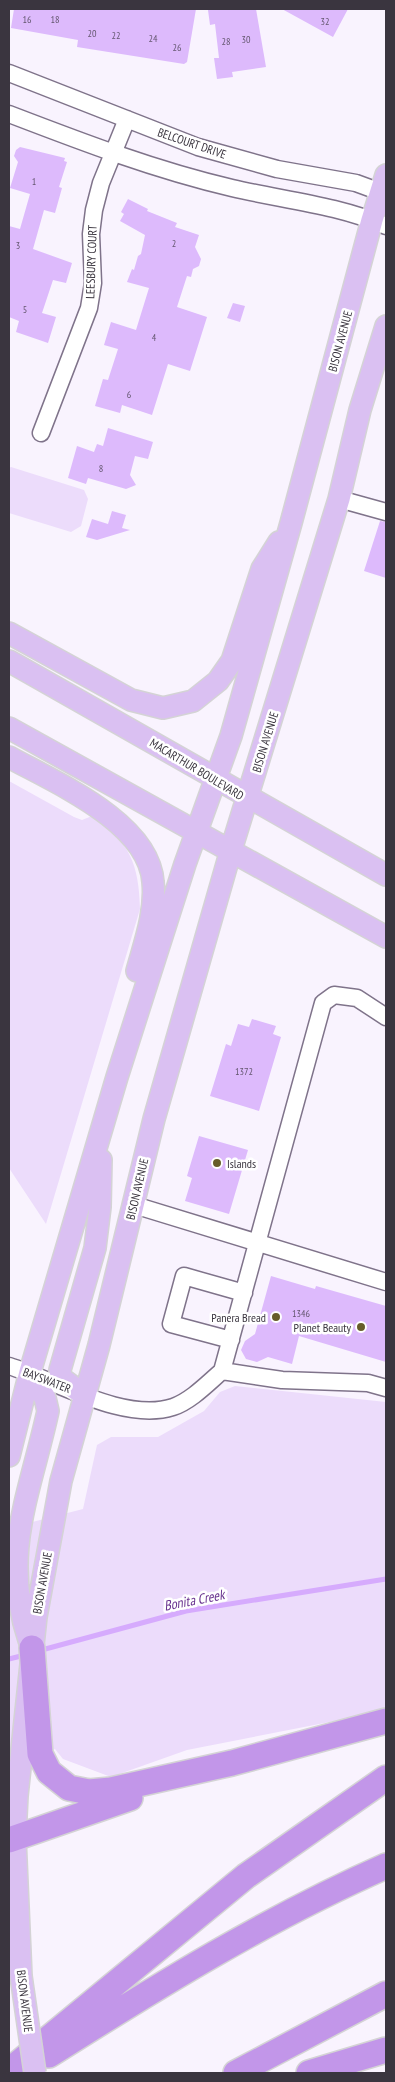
<svg xmlns="http://www.w3.org/2000/svg" width="395" height="2082" viewBox="0 0 395 2082" font-family="'PT Sans Narrow',sans-serif">
  <style>
    .green { fill: #ecdcfb }
    .lines { fill: none; stroke-linecap: round; stroke-linejoin: round }
    .stream { stroke: #d6abfd; stroke-width: 5 }
    .building { fill: #ddbafc }
    .minor-casing { stroke: #7f738a; stroke-width: 19 }
    .major-casing { stroke: #d4d3d5; stroke-width: 24 }
    .highway-casing { stroke: #d4d3d5; stroke-width: 28 }
    .minor { stroke: #fff; stroke-width: 16 }
    .major { stroke: #dac0f2; stroke-width: 21 }
    .highway { stroke: #c296e9; stroke-width: 25 }
    .major-bridge-casing { stroke: #d4d3d5; stroke-width: 24; stroke-linecap: butt }
    .major-bridge { stroke: #dac0f2; stroke-width: 21 }
    .poi-dot { fill: #675d2a; stroke: #fff; stroke-width: 2 }
    .labels { text-anchor: middle; dominant-baseline: central; stroke-width: 5; stroke-linejoin: round; paint-order: stroke }
    .number-label { font-size: 10px; fill: #63566e }
    .street-label { font-size: 12px; fill: #3a353f; stroke: #fff }
    .poi-label { font-size: 12px; fill: #3a353f; stroke: #fff; text-anchor: end }
    .water-label { font-size: 14px; font-style: italic; fill: #68328f; stroke: #fff }
  </style>
  <rect width="100%" height="100%" fill="#f9f3fe"/>
  <path class="green" d="M11 467 84 490 88 499 81 526 71 532 9 513V468Z
    M9 781 74 817 82 820 92 816C130 841 139 865 140 909L46 1224 9 1168Z
    M235 1386 386 1402V1711L187 1750 111 1777 63 1759 55 1749 9 1769V1528L83 1509 97 1445 111 1437H158L204 1411 220 1392Z"/>
  <g class="lines">
    <path class="stream" d="M38 1651 186 1611 386 1579
      M9 1659 25 1655"/>
  </g>
  <path class="building" d="M14 9H196L187 62 184 64 77 47 78 40 11 28Z
    M256 9 266 67 232 72 233 77 217 79 214 58H219L215 24 210 25 208 10Z
    M282 9H348L333 37Z
    M20 147 65 158 64 161 67 162 59 187 62 188 55 213 44 210 33 249 72 263 66 283 53 280 42 313 56 317 48 343 16 332 19 321 9 317V226L20 229 30 194 10 188 18 162 14 156 16 150Z
    M128 199 148 209 147 211 177 223 175 227 199 235 195 247 201 259 199 266 193 269 191 277 187 276 177 307 207 317 190 371 168 364 152 415 122 405 120 413 95 406 103 379 108 380 118 349 104 345 111 322 136 330 149 288 127 282 132 269 134 270 138 256 141 254 145 235 120 221 124 214 121 212Z
    M233 303 245 306 240 322 227 318Z
    M108 428 153 442 148 459 135 456 130 475 136 485 126 489 88 478 86 484 68 478 77 446 94 452 97 444 103 446Z
    M112 511 126 515 122 528 130 530 97 540 86 537 92 519 108 524Z
    M380 521 386 522V578L364 571Z
    M252 1019 276 1026 273 1034 281 1037 259 1111 210 1096 226 1044 231 1046 238 1024 249 1027Z
    M199 1136 248 1150 229 1214 185 1201 192 1178 187 1176Z
    M271 1276 315 1289 316 1286 386 1306V1362L299 1336 292 1364 268 1357 257 1362 246 1359 241 1350 245 1341 255 1334Z"/>
  <g class="lines">
    <g class="minor-casing">
      <path id="minor" d="M9 73 198 147 277 169 356 183 386 194
        M9 114C82 142 155 170 232 188 283 200 338 205 386 226
        M41 433 89 308 93 283 91 234 94 210 101 183 127 119
        M339 499 386 512
        M134 1205 386 1282
        M231 1340 171 1324 184 1276 244 1293
        M9 1366C55 1380 124 1423 173 1407 191 1401 208 1383 222 1371L282 1380 368 1383 386 1388
        M222 1371 323 1003 334 995 357 998 386 1017"/>
    </g>
    <g class="major-casing">
      <path id="major" d="M9 633 131 700 163 708 193 701 218 681 232 661 262 569 279 542
        M9 661 386 875
        M9 728 386 937
        M9 757C54 782 149 822 153 882 156 912 145 942 137 971
        M84 1395 61 1378 60 1370 95 1248 100 1207 101 1160
        M9 1456 30 1372 117 1077 185 864 231 736 291 523 372 220 386 175
        M29 1640C0 1553 30 1494 48 1411L45 1398 30 1372
        M21 1976 15 1837 17 1796 36 1617 61 1481 99 1345 154 1119 231 850 339 499 360 410 386 326"/>
    </g>
    <g class="highway-casing">
      <path id="highway" d="M32 1648 40 1754 49 1772 69 1788 89 1792 111 1790 232 1763 386 1721
        M9 1840 130 1798
        M49 2055C158 1986 268 1918 386 1866
        M9 2071 246 1876 386 1778
        M236 2073 386 1994
        M309 2073 386 2050"/>
    </g>
    <use href="#minor" class="minor"/>
    <use href="#major" class="major"/>
    <use href="#highway" class="highway"/>
    <g class="major-bridge-casing">
      <path id="major-bridge" d="M21 1976 35 2073"/>
    </g>
    <use href="#major-bridge" class="major-bridge"/>
  </g>
  <g class="poi-dot">
    <circle cx="217" cy="1163" r="5"/>
    <circle cx="276" cy="1317" r="5"/>
    <circle cx="361" cy="1327" r="5"/>
  </g>
  <g class="labels">
    <g class="number-label">
      <text x="27" y="19">16</text>
      <text x="55" y="19">18</text>
      <text x="325" y="21">32</text>
      <text x="92" y="33">20</text>
      <text x="116" y="35">22</text>
      <text x="153" y="38">24</text>
      <text x="246" y="39">30</text>
      <text x="226" y="41">28</text>
      <text x="177" y="47">26</text>
      <text x="34" y="181">1</text>
      <text x="174" y="243">2</text>
      <text x="18" y="245">3</text>
      <text x="25" y="309">5</text>
      <text x="154" y="337">4</text>
      <text x="129" y="394">6</text>
      <text x="101" y="468">8</text>
      <text x="244" y="1071">1372</text>
      <text x="301" y="1313">1346</text>
    </g>
    <g class="street-label">
      <text transform="translate(192 143) rotate(19)">BELCOURT DRIVE</text>
      <text transform="translate(91 262) rotate(-88)">LEESBURY COURT</text>
      <text transform="translate(340 341) rotate(-75)">BISON AVENUE</text>
      <text transform="translate(265 742) rotate(-73)">BISON AVENUE</text>
      <text transform="translate(197 769) rotate(31)">MACARTHUR BOULEVARD</text>
      <text transform="translate(137 1189) rotate(-77)">BISON AVENUE</text>
      <text transform="translate(47 1380) rotate(21)">BAYSWATER</text>
      <text transform="translate(42 1583) rotate(-80)">BISON AVENUE</text>
      <text transform="translate(25 2001) rotate(83)">BISON AVENUE</text>
    </g>
    <g class="poi-label">
      <text x="227" y="1163" text-anchor="start">Islands</text>
      <text x="266" y="1317">Panera Bread</text>
      <text x="351" y="1327">Planet Beauty</text>
    </g>
    <g class="water-label">
      <text transform="translate(194 1600) rotate(-11)">Bonita Creek</text>
    </g>
  </g>
  <rect width="395" height="2082" fill="none" stroke="#3a353f" stroke-width="20"/>
</svg>
